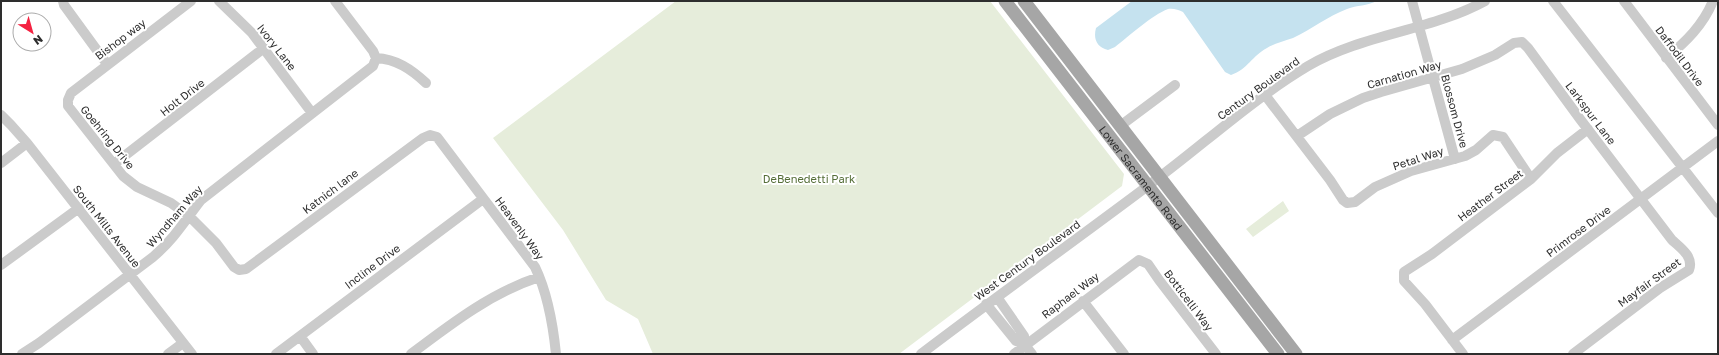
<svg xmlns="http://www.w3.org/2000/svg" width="1719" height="355" viewBox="0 0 1719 355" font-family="'Golos Text',sans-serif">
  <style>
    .green { fill: #e6eddb }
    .water { fill: #c5e2ef }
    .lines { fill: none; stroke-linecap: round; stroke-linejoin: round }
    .minor { stroke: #cbcbcb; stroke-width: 10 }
    .major { stroke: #a6a6a6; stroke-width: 13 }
    .labels { text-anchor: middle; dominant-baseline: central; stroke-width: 4; stroke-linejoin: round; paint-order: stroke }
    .street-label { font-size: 11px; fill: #2e2e2e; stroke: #fff }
    .park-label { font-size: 11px; fill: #556e38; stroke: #fff }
  </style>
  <rect width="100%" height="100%" fill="#fff"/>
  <path class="green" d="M676 1H990L1124 174 1122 186 899 354H653L638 319 606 300 563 230 493 138Z
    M1283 201 1289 211 1253 237 1246 229Z"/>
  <path class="water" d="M1132 1H1377C1367 6 1357 5 1347 9 1328 16 1312 29 1293 38 1285 41 1275 43 1267 48 1252 56 1248 69 1231 75L1225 72 1183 12C1179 10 1173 8 1168 9 1152 15 1129 36 1115 47L1108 50C1097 47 1093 39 1096 28Z"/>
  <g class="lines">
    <path class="minor" d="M63 1 64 5 107 64
      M191 1 71 93 68 100V106L123 176 137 187 171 203 189 216 216 243 234 267 239 270 246 269 423 138 430 135 437 137 535 267C548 294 553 324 556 354
      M219 1 252 33 312 113
      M335 1 373 51 376 58
      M1412 1 1455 159
      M1553 1 1718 213
      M1624 1 1718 125
      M376 58C396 59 411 69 426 83
      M1666 58C1686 42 1703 25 1713 1
      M1265 95 1330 180 1343 200 1347 203 1355 202 1375 187 1411 171 1465 156 1476 150 1493 135 1503 137 1531 179
      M1 115 11 125 27 143 192 354
      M1120 126 1175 85
      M1297 136 1330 114 1363 98 1381 92 1462 69 1495 55 1514 43 1522 42 1528 48 1580 119 1672 240C1681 248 1694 257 1689 270L1660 288 1573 354
      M1 163 27 143
      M114 164 264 48
      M1 265 79 208
      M997 297 1024 336 1025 345 1032 354
      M1083 301 1124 354
      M986 304 1016 341 1025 345
      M300 336 313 354
      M1452 340 1718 141
      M22 354 39 343 153 257C174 239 184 222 201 200L373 66 376 58
      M168 354 183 343
      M276 354 483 199
      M411 354C452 323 491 293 539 277
      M921 354C996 297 1073 242 1149 185 1202 146 1251 100 1308 66 1363 34 1430 31 1485 1
      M1014 354 1139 260 1148 264 1159 280 1216 354
      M1463 354 1425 304 1404 281V272L1432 254 1531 179 1557 153 1588 129"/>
    <g class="major">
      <path id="s1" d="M1005 1 1278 354"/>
      <path d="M1024 1 1296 354"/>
    </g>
  </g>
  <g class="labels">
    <g class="street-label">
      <text transform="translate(120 39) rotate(-37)">Bishop way</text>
      <text transform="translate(277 47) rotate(52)">Ivory Lane</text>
      <text transform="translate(1680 56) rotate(53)">Daffodil Drive</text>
      <text transform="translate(1404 74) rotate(-16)">Carnation Way</text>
      <text transform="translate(1258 88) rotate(-36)">Century Boulevard</text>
      <text transform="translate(182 97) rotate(-38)">Holt Drive</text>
      <text transform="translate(1455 111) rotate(75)">Blossom Drive</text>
      <text transform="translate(1591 113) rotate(53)">Larkspur Lane</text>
      <text transform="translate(108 137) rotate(51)">Goehring Drive</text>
      <text transform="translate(1418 158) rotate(-18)">Petal Way</text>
      <text stroke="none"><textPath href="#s1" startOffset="223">Lower Sacramento Road</textPath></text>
      <text transform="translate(330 191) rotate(-37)">Katnich lane</text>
      <text transform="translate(1490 195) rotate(-37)">Heather Street</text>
      <text transform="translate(174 216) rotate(-49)">Wyndham Way</text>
      <text transform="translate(107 226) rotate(52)">South Mills Avenue</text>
      <text transform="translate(520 228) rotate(54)">Heavenly Way</text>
      <text transform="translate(1578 231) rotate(-37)">Primrose Drive</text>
      <text transform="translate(1027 260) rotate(-36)">West Century Boulevard</text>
      <text transform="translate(372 266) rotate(-37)">Incline Drive</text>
      <text transform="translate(1649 282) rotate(-36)">Mayfair Street</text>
      <text transform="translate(1070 295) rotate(-37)">Raphael Way</text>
      <text transform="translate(1189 300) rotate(53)">Botticelli Way</text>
    </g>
    <g class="park-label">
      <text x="809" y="178">DeBenedetti Park</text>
    </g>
  </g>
  <rect width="1719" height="355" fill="none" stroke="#2e2e2e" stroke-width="4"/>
  <g transform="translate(32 32) rotate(143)"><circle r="19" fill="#ffffff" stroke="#ababab"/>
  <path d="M0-3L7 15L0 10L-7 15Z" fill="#f42241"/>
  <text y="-6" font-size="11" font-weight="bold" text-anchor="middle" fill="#2e2e2e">N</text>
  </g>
</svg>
